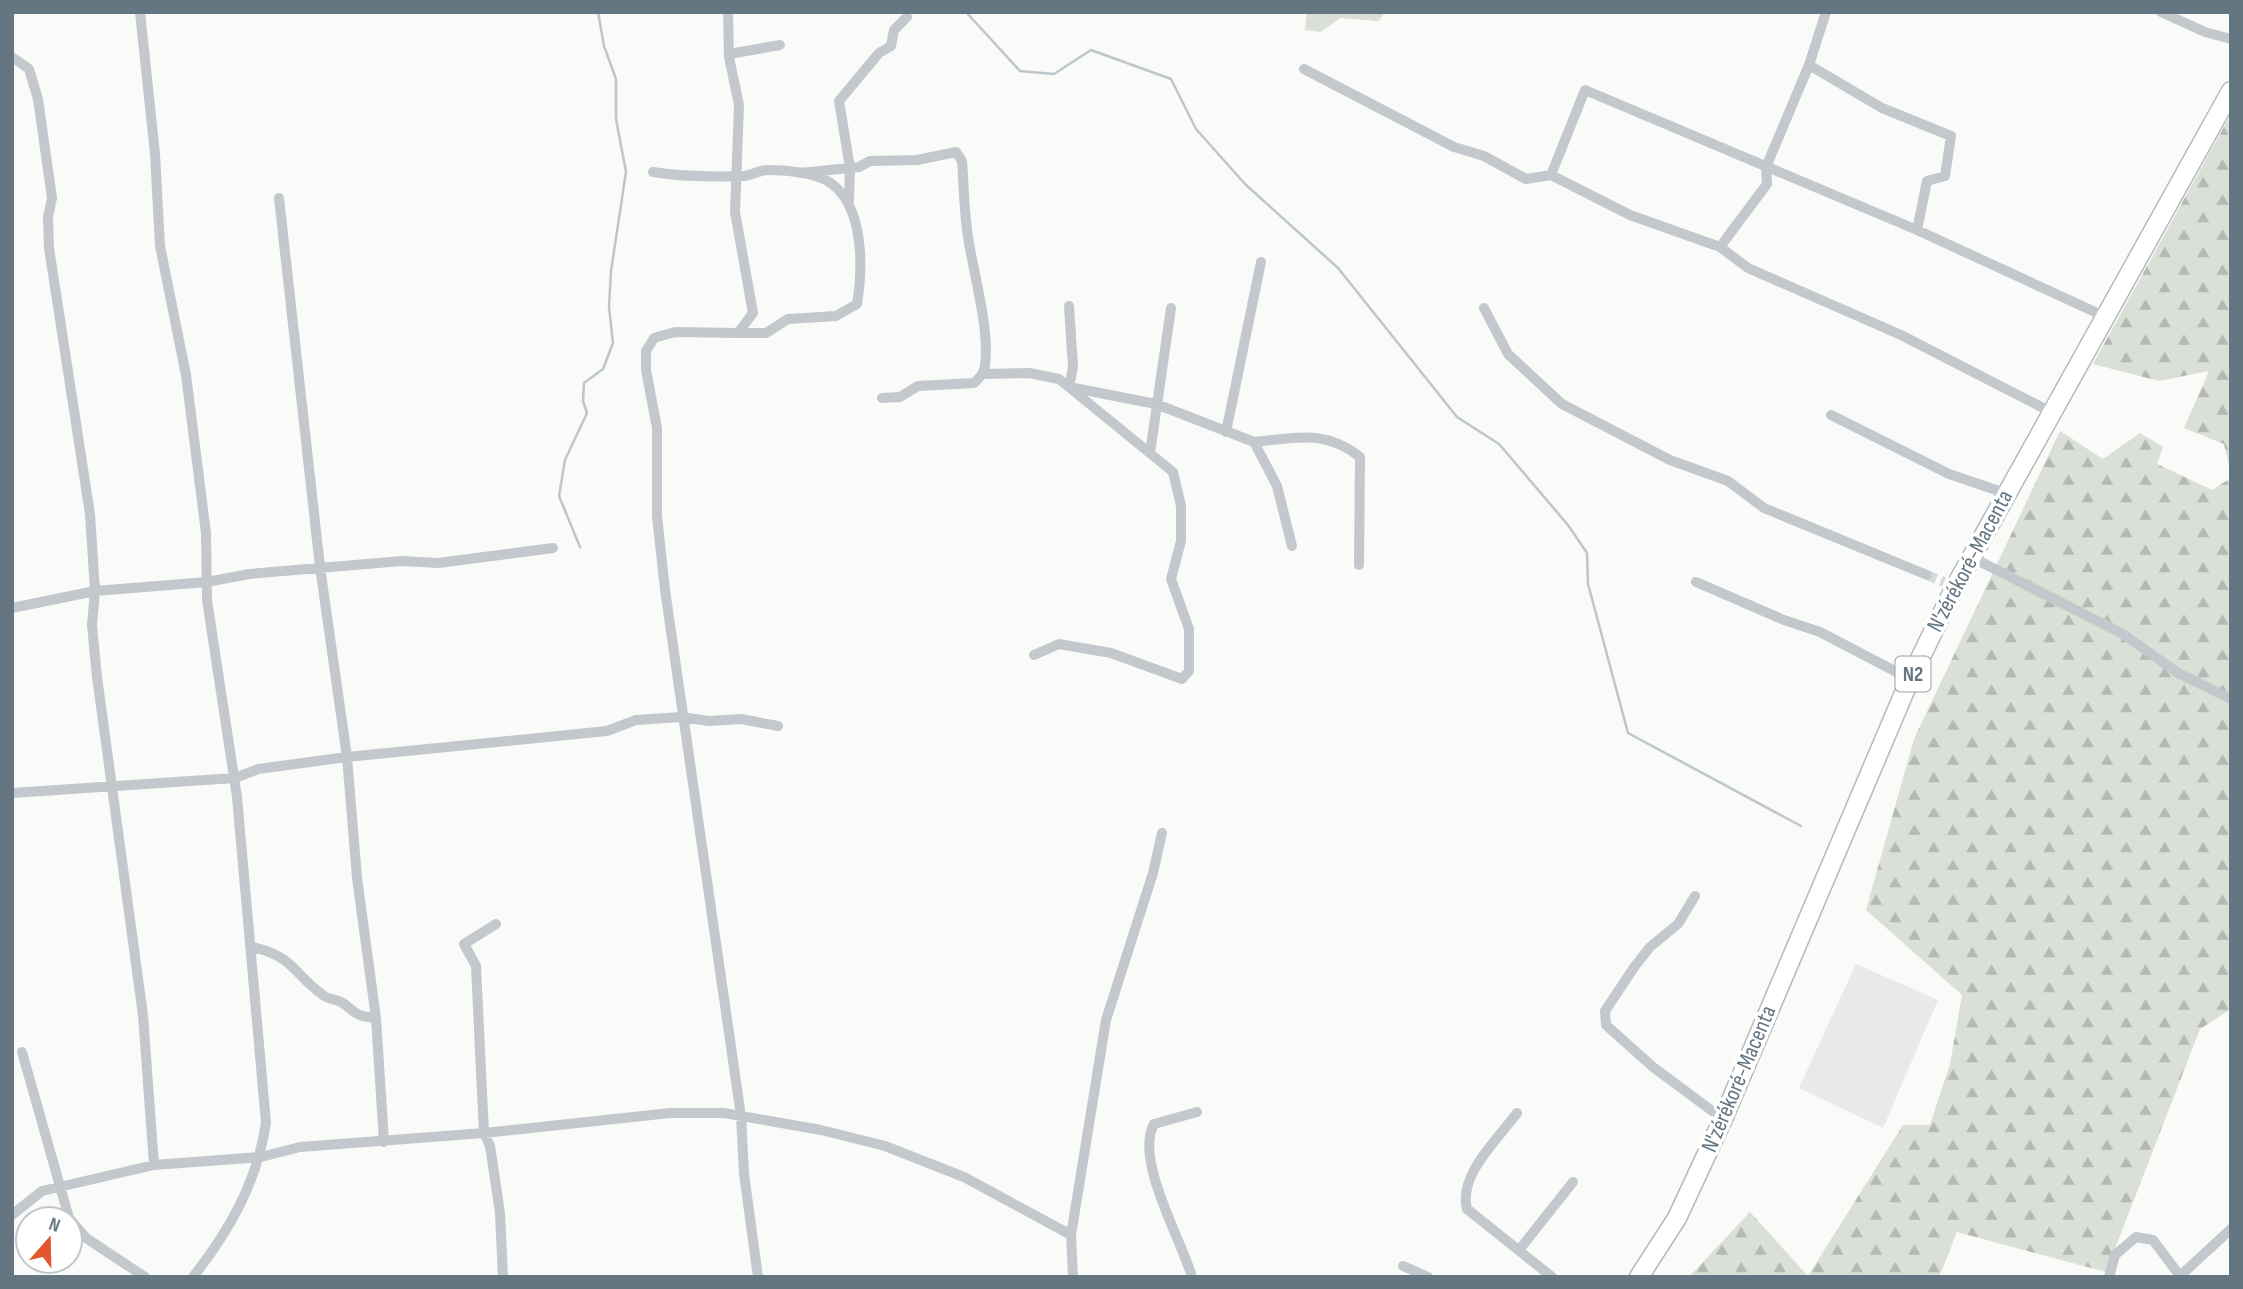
<svg xmlns="http://www.w3.org/2000/svg" width="2243" height="1289" viewBox="0 0 2243 1289" font-family="'Sofia Sans Condensed',sans-serif">
  <style>
    .built { fill: #e8e9e9 }
    .forest { fill: url(#forest-firs) }
    .lines { fill: none; stroke-linecap: round; stroke-linejoin: round }
    .stream { stroke: #bbc7cb; stroke-width: 2.5 }
    .street-tunnel { stroke: #d5d9db; stroke-width: 10; stroke-dasharray: 10 5; stroke-linecap: butt }
    .highway-casing { stroke: #b4b9bd; stroke-width: 21 }
    .street { stroke: #c3c8cc; stroke-width: 10 }
    .highway { stroke: #fff; stroke-width: 18 }
    .labels { text-anchor: middle; dominant-baseline: central; stroke-width: 7; stroke-linejoin: round; paint-order: stroke }
    .shield { fill: #fff; stroke: #939fa8; stroke-width: 2 }
    .shield-label { font-size: 21px; font-weight: bold; fill: #657683 }
    .street-label { font-size: 23px; fill: #657683; stroke: #fff }
  </style>
  <defs>
    <pattern id="forest-firs" width="22" height="20" patternUnits="userSpaceOnUse" patternTransform="scale(1.75)"><rect width="22" height="20" fill="#dadfd7"/><path d="M5 1l3.5 6h-7zM16 11l3.5 6h-7z" fill="#b4b9b4"/></pattern>
  </defs>
  <rect width="100%" height="100%" fill="#fafaf8"/>
  <path class="built" d="M1856 964 1938 1000 1883 1128 1799 1088Z"/>
  <path class="forest" d="M1307 12H1385L1379 21 1340 18 1321 32 1305 30Z
    M2231 114V473L2224 444 2184 428 2209 371 2159 381 2093 364Z
    M2060 431 2103 459 2140 433 2163 447 2157 464 2212 490 2231 478V999L2228 1011 2200 1029 2106 1272 1957 1232 1939 1277H1689L1750 1212 1808 1276 1903 1125H1930L1950 1064 1962 995 1866 910 1914 739Z"/>
  <g class="lines">
    <path class="stream" d="M966 12 1020 71 1054 74 1091 50 1171 79 1196 129 1245 184 1338 268 1457 417 1499 444 1568 525 1587 553 1588 584 1628 733 1801 826
      M580 547 559 496 565 460 587 413 583 401 584 383 603 369 613 343 609 307 611 271 626 172 616 119V79L604 46 598 12"/>
    <path class="street-tunnel" d="M1927 575 1944 582"/>
    <g class="highway-casing">
      <path id="highway" d="M1639 1277 1677 1218 1723 1119 1910 679 1955 587 2231 91"/>
    </g>
    <path class="street" d="M140 12 155 154 160 246 186 375 206 533 207 600 237 797 266 1123C257 1182 230 1230 193 1277
      M728 12 729 57 739 105 735 212 753 313 738 333 675 332 654 338 646 351V370L657 428V516L665 590 741 1116 744 1174 758 1277
      M2161 12 2205 32 2231 39
      M729 54 780 45
      M12 57 29 69 38 99 52 198 48 217 49 248 90 514 95 591 92 625 97 677 143 1015 154 1165
      M1809 65 1882 108 1951 136 1945 176 1927 181 1917 230
      M1304 69 1454 147 1484 156 1526 179 1551 175
      M653 172C684 177 714 177 744 176 753 175 761 169 770 170 788 170 818 173 832 184 864 208 863 268 857 304L836 316 788 319 766 333H738
      M800 173 859 167 870 161 917 160 956 152 962 161C964 186 964 212 968 237 973 271 992 338 984 370 982 376 978 379 974 383L918 386 900 397 882 398
      M279 198 320 567 347 757 357 878 376 1018 384 1142
      M849 201 850 168 839 101 879 53 891 46 894 30 907 17
      M1720 247 1767 184 1766 167 1809 65 1826 12
      M1069 306 1073 367 1069 387 1156 404 1254 442 1277 486 1292 546
      M1484 308 1508 354 1562 404 1670 460 1728 481 1764 508 1927 575
      M983 374 1029 373 1059 379 1173 472 1181 506V541L1171 579 1189 629V671L1182 679 1111 653 1059 644 1034 655
      M2053 413 1901 335 1748 268 1720 247 1630 215 1551 175 1585 90 1917 230 2106 317
      M1831 415 1949 474 2005 493
      M1226 432 1261 262
      M1254 442C1296 438 1325 429 1360 457L1359 565
      M1150 453 1171 308
      M1971 557 2123 634 2178 673 2231 699
      M1696 582 1784 620 1820 632 1910 679
      M12 608 95 591 207 582 249 574 402 561 438 563 553 548
      M12 793 235 778 258 769 347 757 607 731 636 720 681 717 709 721 741 719 778 726
      M1695 896 1678 924 1650 947 1635 966 1605 1011 1606 1025 1653 1067 1723 1119
      M496 924 464 944 476 966 484 1133 490 1146 500 1213 503 1277
      M253 947C295 957 293 974 323 995 329 1000 337 999 343 1003 358 1015 357 1016 376 1018
      M22 1052 69 1218 86 1238 145 1277
      M1517 1113C1498 1139 1458 1175 1467 1209L1552 1277
      M12 1215 42 1191 154 1165 261 1157 300 1147 484 1133 670 1113H724L821 1130 885 1146 964 1177 1071 1235
      M1519 1250 1573 1182
      M1403 1266 1428 1277
      M1073 1277 1071 1235 1106 1020 1153 873 1162 833
      M1192 1277C1182 1241 1134 1159 1154 1124L1197 1112
      M2109 1277 2115 1255 2136 1237 2153 1240 2180 1276 2231 1229"/>
    <use href="#highway" class="highway"/>
  </g>
  <g class="labels">
    <rect class="shield" x="1895.5" y="656.5" width="35" height="35" rx="5"/>
    <g class="shield-label">
      <text x="1913" y="674">N2</text>
    </g>
    <g class="street-label">
      <text transform="translate(1970 561) rotate(-62)">N'zérékoré-Macenta</text>
      <text transform="translate(1739 1079) rotate(-67)">N'zérékoré-Macenta</text>
    </g>
  </g>
  <rect width="2243" height="1289" fill="none" stroke="#657683" stroke-width="28"/>
  <g transform="translate(49 1240) rotate(20)"><circle r="33" fill="#ffffff" stroke="#c1c8cd" stroke-width="2"/>
  <path d="M0-5L12 26L0 18L-12 26Z" fill="#e4572e"/>
  <text y="-10" font-size="19" font-weight="bold" text-anchor="middle" fill="#657683">N</text>
  </g>
</svg>
